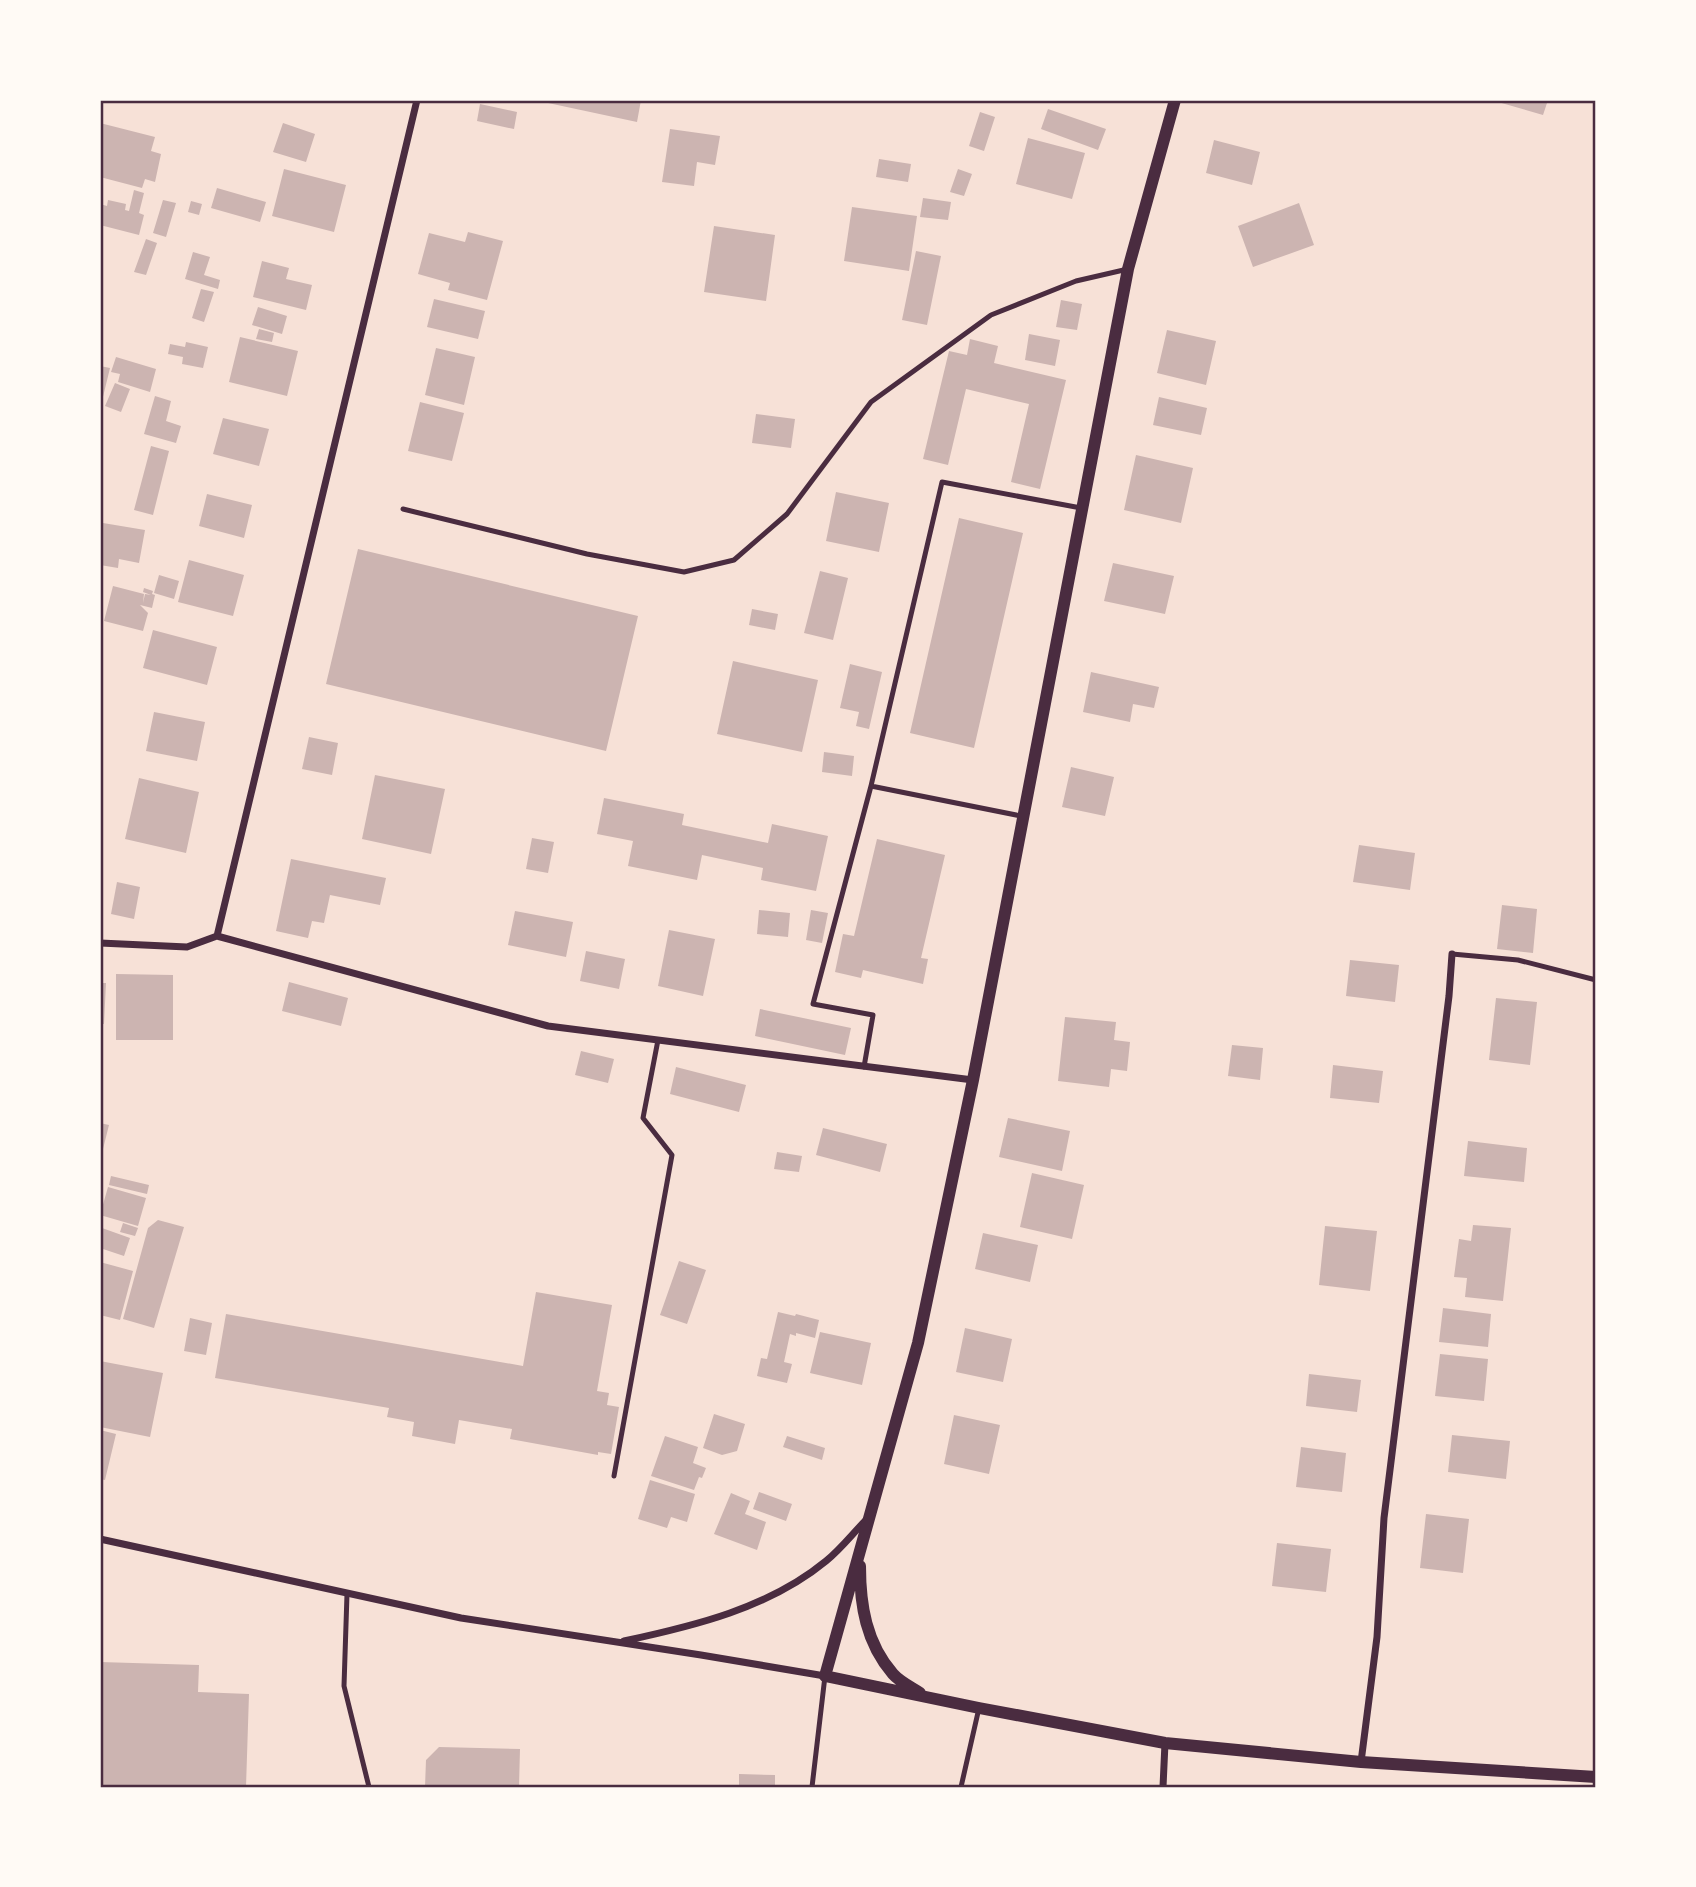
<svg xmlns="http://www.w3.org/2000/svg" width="1696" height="1887" viewBox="0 0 1696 1887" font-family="Georgia,serif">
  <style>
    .building { fill: #ccb4b1 }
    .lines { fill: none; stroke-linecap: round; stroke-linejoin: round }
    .service { stroke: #4a2c40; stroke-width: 5 }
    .minor { stroke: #4a2c40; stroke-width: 7 }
    .tertiary { stroke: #4a2c40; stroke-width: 12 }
    .neatline { fill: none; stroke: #4a2c40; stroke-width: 2.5 }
  </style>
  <rect width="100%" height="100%" fill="#f7e1d7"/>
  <path class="building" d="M534 100H641L637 122Z
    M1491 100H1548L1543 115Z
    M480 104 517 112 514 129 477 121Z
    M1048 109 1106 129 1098 150 1041 129Z
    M980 112 995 117 984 151 969 146Z
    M100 123 155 137 151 151 161 154 155 182 145 179 142 188 100 177Z
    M283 123 315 134 306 162 273 152Z
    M670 129 720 136 715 165 697 162 694 186 662 182Z
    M1028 138 1085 153 1072 199 1016 184Z
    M1214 140 1260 152 1252 185 1206 173Z
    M879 159 911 164 908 182 876 177Z
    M284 169 346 185 334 232 272 216Z
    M958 169 972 174 964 196 950 192Z
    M217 188 266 202 260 222 211 208Z
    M134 190 144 193 139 213 144 215 139 235 100 225V204L107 206 108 200 126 204 125 210 129 211Z
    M923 198 951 202 948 220 920 217Z
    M163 200 176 203 166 237 153 233Z
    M191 201 202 204 199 215 188 212Z
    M1299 203 1314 245 1253 267 1238 226Z
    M852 207 917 216 909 271 844 261Z
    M714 226 775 235 766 301 704 292Z
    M468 232 503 241 487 300 448 290 450 283 418 274 429 233 465 242Z
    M146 239 157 243 146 275 134 272Z
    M916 251 941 256 927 325 902 320Z
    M193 252 210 257 204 275 220 280 218 289 185 279Z
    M262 261 289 268 286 279 312 285 306 310 253 297Z
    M201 289 214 292 204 322 192 318Z
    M434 299 485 311 478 339 427 327Z
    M1061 300 1082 304 1077 330 1056 327Z
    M258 307 287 316 282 334 252 325Z
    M259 329 274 333 272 342 256 339Z
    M1167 330 1216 341 1206 385 1157 373Z
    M1029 334 1060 340 1055 366 1025 360Z
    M240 337 298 351 287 396 229 382Z
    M970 339 998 346 994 363 1066 380 1040 489 1011 482 1029 404 966 389 948 465 923 459 949 351 967 355Z
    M186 342 208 347 203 368 182 364 183 357 168 354 170 344 185 347Z
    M436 348 475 357 464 405 425 395Z
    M116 357 156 369 150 392 118 382 120 374 111 372Z
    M100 366 110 368 102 401 100 400Z
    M115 383 130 389 121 412 105 406Z
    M155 396 171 401 166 421 181 426 176 443 144 434Z
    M1159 397 1207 408 1201 435 1153 425Z
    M420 402 464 413 452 461 408 451Z
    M756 414 795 419 791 448 752 443Z
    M223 418 269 429 259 466 213 454Z
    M151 446 169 451 153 515 134 510Z
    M1136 455 1193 468 1181 523 1124 510Z
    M836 492 889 503 879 552 826 541Z
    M207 494 252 505 244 538 199 526Z
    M959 518 1023 533 974 748 910 733Z
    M103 523 145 530 139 563 119 559 118 568 100 565V540Z
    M358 549 638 616 606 751 326 684Z
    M189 560 244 575 233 616 178 602Z
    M1113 563 1174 576 1165 614 1104 601Z
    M820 571 848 578 833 640 804 633Z
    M159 575 179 581 174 599 154 593Z
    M113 586 144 594 143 603 145 594 151 595 143 592 144 588 153 591 152 594 155 595 152 608 140 605 148 613 143 631 104 621Z
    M752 609 778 614 775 630 749 625Z
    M153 630 217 647 207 685 143 668Z
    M733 661 818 680 802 752 717 734Z
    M850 664 882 672 869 729 856 726 859 712 840 708Z
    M1091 672 1159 687 1154 708 1133 704 1130 722 1083 712Z
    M154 712 205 722 197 761 146 751Z
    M309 737 338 743 332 775 302 769Z
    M824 752 854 756 852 776 822 772Z
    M1071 767 1114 777 1105 816 1062 807Z
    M375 775 445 789 431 854 362 839Z
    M139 778 199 792 186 853 125 839Z
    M604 798 684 814 682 825 768 843 772 824 828 836 816 891 761 880 763 868 702 855 697 880 628 866 633 841 597 834Z
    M532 838 554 842 548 873 526 869Z
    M877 839 945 855 921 958 928 959 923 984 863 970 861 978 835 972 843 934 854 936Z
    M1359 845 1415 853 1410 890 1353 882Z
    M291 859 386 878 380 905 330 895 324 923 312 921 308 938 276 931Z
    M117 882 140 887 134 919 111 914Z
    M1502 905 1537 909 1533 953 1497 949Z
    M759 910 790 913 788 937 757 934Z
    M811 910 828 913 822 943 806 940Z
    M515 911 573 922 566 957 508 945Z
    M669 930 715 939 703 996 658 986Z
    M586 951 625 959 619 989 580 981Z
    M1350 960 1399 965 1395 1002 1346 996Z
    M116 974 173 975V1040H116Z
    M289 982 348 998 341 1026 282 1011Z
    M100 983H106L104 1024H100Z
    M1496 998 1537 1002 1530 1065 1489 1060Z
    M760 1009 851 1028 845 1055 755 1036Z
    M1065 1017 1116 1022 1114 1040 1130 1042 1127 1071 1111 1069 1109 1087 1058 1081Z
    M1232 1045 1263 1048 1260 1080 1228 1076Z
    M581 1051 614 1059 608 1083 575 1075Z
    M1333 1065 1383 1071 1379 1103 1330 1098Z
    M676 1067 746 1085 739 1112 670 1094Z
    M1008 1118 1070 1131 1062 1171 999 1157Z
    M100 1123 109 1125 101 1157H100Z
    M823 1128 887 1144 880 1172 816 1155Z
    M1468 1141 1527 1148 1524 1182 1464 1176Z
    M777 1152 802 1156 799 1172 774 1169Z
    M1032 1173 1084 1185 1072 1239 1020 1227Z
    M111 1176 149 1185 147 1194 109 1185Z
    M108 1187 146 1198 138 1226 100 1215Z
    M158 1220 184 1227 154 1328 123 1319 148 1228Z
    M123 1223 138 1228 135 1236 120 1232Z
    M1473 1225 1511 1228 1503 1301 1465 1297 1467 1278 1454 1277 1459 1239 1471 1241Z
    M1325 1226 1377 1231 1370 1291 1319 1285Z
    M102 1228 130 1238 124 1256 100 1248Z
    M983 1233 1038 1245 1030 1282 975 1269Z
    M679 1261 706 1270 687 1324 660 1315Z
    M100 1262 133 1271 120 1320 100 1315Z
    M536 1292 612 1305 597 1391 609 1393 607 1405 619 1407 611 1454 598 1452V1455L510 1439 512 1429 459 1420 455 1444 412 1436 414 1422 387 1417 389 1408 215 1378 226 1314 523 1366Z
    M1443 1308 1491 1314 1488 1347 1439 1342Z
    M778 1312 795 1316 796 1314 819 1320 815 1338 796 1333V1336L790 1334 784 1362 792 1364 787 1383 757 1376 761 1358 767 1359Z
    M190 1318 212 1323 206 1355 184 1351Z
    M965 1328 1012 1339 1003 1382 956 1372Z
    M820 1332 871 1343 862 1385 810 1373Z
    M1440 1354 1488 1359 1484 1401 1435 1396Z
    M100 1361 163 1373 150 1437 100 1427Z
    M1309 1374 1361 1380 1357 1412 1306 1406Z
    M714 1414 745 1424 737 1451 722 1455 703 1448Z
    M954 1415 1000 1425 989 1474 944 1464Z
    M100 1430 116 1434 105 1480 100 1479Z
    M1452 1435 1510 1441 1506 1479 1448 1472Z
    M665 1436 698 1447 693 1463 706 1468 702 1478 699 1477 694 1490 651 1476Z
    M787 1436 825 1448 822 1460 783 1447Z
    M1301 1447 1346 1453 1342 1492 1296 1487Z
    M650 1480 695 1494 687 1522 671 1517 667 1528 638 1519Z
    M759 1492 792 1504 786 1521 753 1509Z
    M731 1493 750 1501 745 1514 766 1522 757 1550 714 1534Z
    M1426 1514 1469 1519 1463 1573 1420 1568Z
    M1277 1543 1331 1549 1326 1592 1272 1586Z
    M100 1662 199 1665 198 1692 249 1694 246 1787 100 1786Z
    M439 1747 520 1749 519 1787H425L426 1760Z
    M739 1774 775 1775V1787H739Z"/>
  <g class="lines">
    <path class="service" d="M403 509 587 554 684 572 734 560 787 514 871 402 991 315 1076 281 1128 269
      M871 786 942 482 1081 508
      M1452 954 1518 960 1596 980
      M864 1067 873 1015 813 1004 871 786 1021 816
      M614 1476 672 1155 643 1118 658 1040
      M347 1594 344 1686 369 1787
      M812 1787 825 1676
      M961 1787 979 1708"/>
    <path class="minor" d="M217 936 417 100
      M100 943 187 947 217 936 548 1026 973 1080
      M100 1539 461 1618 701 1655 825 1676
      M624 1641C694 1626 769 1608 826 1561 841 1549 853 1533 867 1519
      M1361 1762 1377 1637 1384 1518 1449 996 1452 954
      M1163 1787 1165 1743"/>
    <path class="tertiary" d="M1175 100 1128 269 973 1080 918 1343 825 1676 979 1708 1165 1743 1361 1762 1596 1777
      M860 1566C860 1605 866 1643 893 1674 900 1682 911 1687 920 1693"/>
  </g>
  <rect width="1696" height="1887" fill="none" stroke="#fffaf5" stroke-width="203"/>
  <rect x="102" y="102" width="1492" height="1684" class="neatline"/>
</svg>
